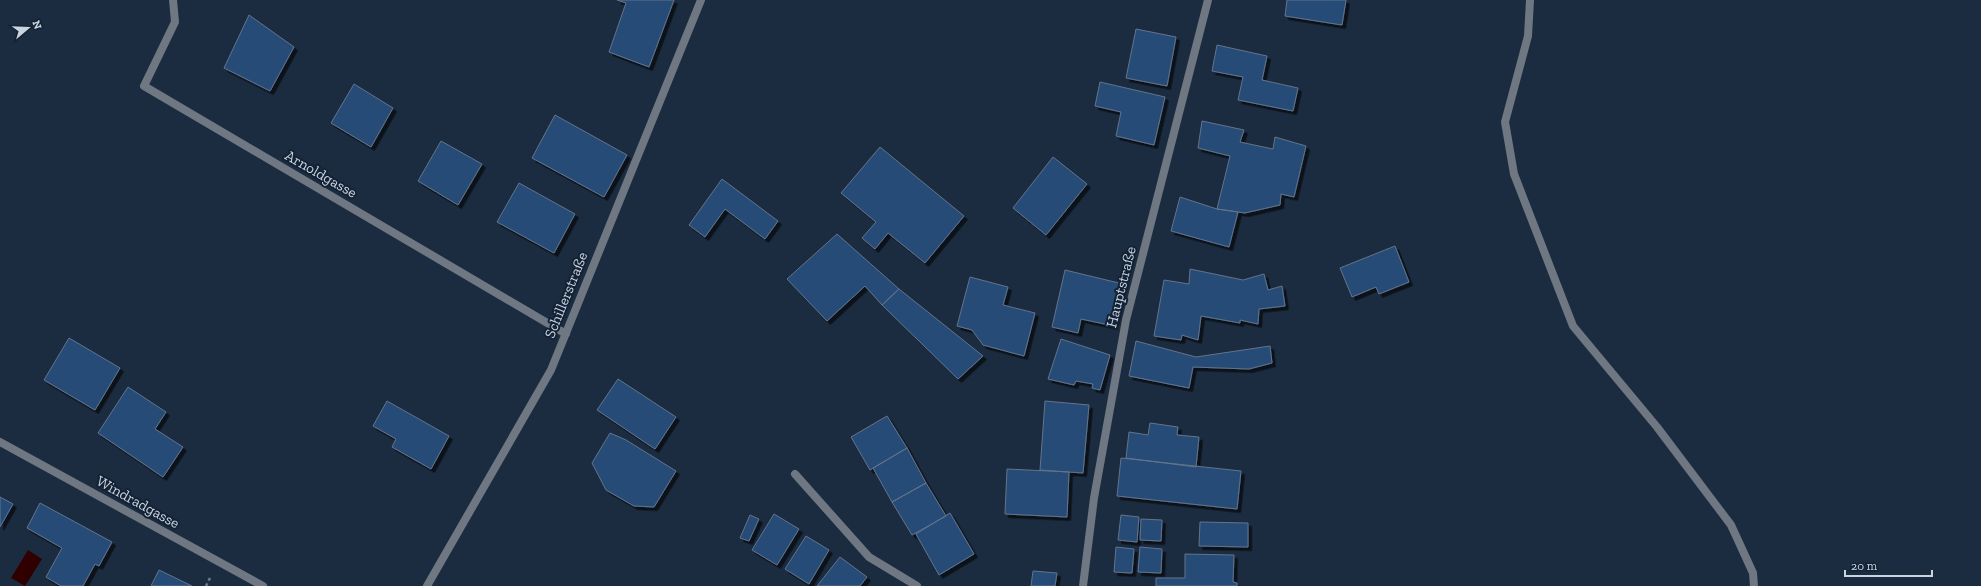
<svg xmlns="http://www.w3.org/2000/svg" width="1981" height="586" viewBox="0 0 1981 586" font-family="'Zilla Slab',serif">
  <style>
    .water { fill: #300000 }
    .building { fill: #284b77; stroke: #62748b; filter: url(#shadow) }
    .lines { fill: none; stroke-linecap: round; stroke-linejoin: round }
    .path { stroke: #6d7a8b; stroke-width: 2.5; stroke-dasharray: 3 3; stroke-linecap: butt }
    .service { stroke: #6f7782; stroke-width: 8 }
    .minor { stroke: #6f7782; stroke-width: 8 }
    .tertiary { stroke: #6f7782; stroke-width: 8 }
    .labels { text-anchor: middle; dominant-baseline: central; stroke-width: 4; stroke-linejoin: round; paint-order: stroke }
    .street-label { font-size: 15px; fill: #cad4e1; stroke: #132235 }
  </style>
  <defs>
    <filter id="shadow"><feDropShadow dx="3.5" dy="3.5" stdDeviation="0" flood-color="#0009"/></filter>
  </defs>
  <rect width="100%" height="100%" fill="#1c2c40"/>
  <path class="water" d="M28 550 42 559 25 586 11 578Z"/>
  <path class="building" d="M617 0H674L649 67 609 52 626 3Z
    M1287 0H1346L1342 25 1285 16Z
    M249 15 294 47 270 91 224 68Z
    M1136 29 1176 37 1167 86 1126 78Z
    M1217 45 1267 56 1262 80 1298 88 1293 111 1238 100 1243 77 1212 71Z
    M1100 82 1165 97 1154 145 1116 136 1121 112 1095 106Z
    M354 84 393 108 371 147 331 123Z
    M555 115 627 155 604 197 532 158Z
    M1202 121 1244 130 1240 142 1273 149 1275 137 1306 146 1294 197 1281 194 1280 205 1245 213 1217 209 1230 156 1198 148Z
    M441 141 482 164 458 205 418 181Z
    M880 147 964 216 925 263 888 233 875 249 862 238 876 222 841 193Z
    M1053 157 1087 184 1046 235 1013 208Z
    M722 179 778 221 765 239 725 209 705 237 689 225Z
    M519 183 575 214 554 253 497 222Z
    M1180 197 1217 209 1238 212 1229 247 1171 231Z
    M837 234 899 289 882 305 865 286 827 321 787 279Z
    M1395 246 1409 282 1379 294 1376 287 1352 297 1340 268Z
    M1190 269 1243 280 1264 274 1268 290 1282 286 1285 306 1259 309 1258 324 1240 320V323L1201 316 1198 340 1182 335 1181 340 1154 336 1164 280 1189 284Z
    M1065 270 1123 284 1114 326 1081 319 1078 333 1052 327Z
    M970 277 1008 287 1003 305 1035 313 1024 356 983 345 972 330 957 326Z
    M899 289 983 356 958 379 882 305Z
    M69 338 120 368 95 410 44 380Z
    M1061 339 1110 355 1100 390 1092 388 1093 384 1076 381 1074 385 1048 379Z
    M1136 341 1196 357 1270 346 1272 363 1249 369 1193 367 1189 388 1129 376Z
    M618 379 676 417 655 449 597 410Z
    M128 387 166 412 155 429 183 447 163 477 98 433Z
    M387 401 449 436 431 469 392 447 396 439 373 426Z
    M1045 401 1089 405 1083 473 1040 470Z
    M887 416 907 448 870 470 851 437Z
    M1150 423 1178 427 1177 435 1199 437 1196 467 1126 458 1129 432 1148 435Z
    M610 433 626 440 676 471 654 507 634 506 606 490 592 463Z
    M907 448 926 483 892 502 873 468Z
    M1121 458 1241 471 1237 509 1117 496Z
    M1007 469 1069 472 1067 517 1005 514Z
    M926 483 946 516 912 535 892 502Z
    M0 497 13 504 0 527Z
    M40 503 112 542 99 566 95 564 83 586H61L46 577 62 548 27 528Z
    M950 513 974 554 939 575 916 534Z
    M774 514 799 529 777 565 752 550Z
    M750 515 759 519 749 541 740 538Z
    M1121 515 1139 517 1137 542 1118 540Z
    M1141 519 1162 520 1161 541 1140 540Z
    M1200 522 1248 523V547L1199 546Z
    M806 536 829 550 809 584 785 569Z
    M1116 547 1134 549 1132 573 1114 572Z
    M1140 547 1162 549 1161 573 1138 572Z
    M1185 554 1234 555 1233 582 1237 583V586H1156V578H1185Z
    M840 557 867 577 860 586H817Z
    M159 570 192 586H151Z
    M1033 571 1057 573 1055 586H1031Z"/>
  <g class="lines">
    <path class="path" d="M206 586 210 578"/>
    <path class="service" d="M1530 0 1528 36 1505 122 1514 174 1573 326 1657 427 1731 525 1753 573 1754 586
      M795 474 869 557 917 586"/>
    <path class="minor" d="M173 0 175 22 144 86 566 334
      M0 442 263 586
      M427 586 551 370 701 0"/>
    <path class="tertiary" d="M1083 586 1094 498 1126 320 1208 0"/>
  </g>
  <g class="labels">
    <g class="street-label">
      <text transform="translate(321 174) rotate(30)">Arnoldgasse</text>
      <text transform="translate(1121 287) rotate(-76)">Hauptstraße</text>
      <text transform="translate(566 295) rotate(-68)">Schillerstraße</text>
      <text transform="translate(138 502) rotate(29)">Windradgasse</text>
    </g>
  </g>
  <g transform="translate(28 28) rotate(71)" stroke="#132235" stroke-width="3" paint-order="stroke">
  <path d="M0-3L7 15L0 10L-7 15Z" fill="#cad4e1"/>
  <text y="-6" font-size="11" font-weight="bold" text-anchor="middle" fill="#cad4e1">N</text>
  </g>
  <path d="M1845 570v6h87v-6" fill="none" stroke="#cad4e1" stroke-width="2"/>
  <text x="1851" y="570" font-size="12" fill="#cad4e1" stroke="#132235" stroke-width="3" paint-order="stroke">20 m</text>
</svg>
